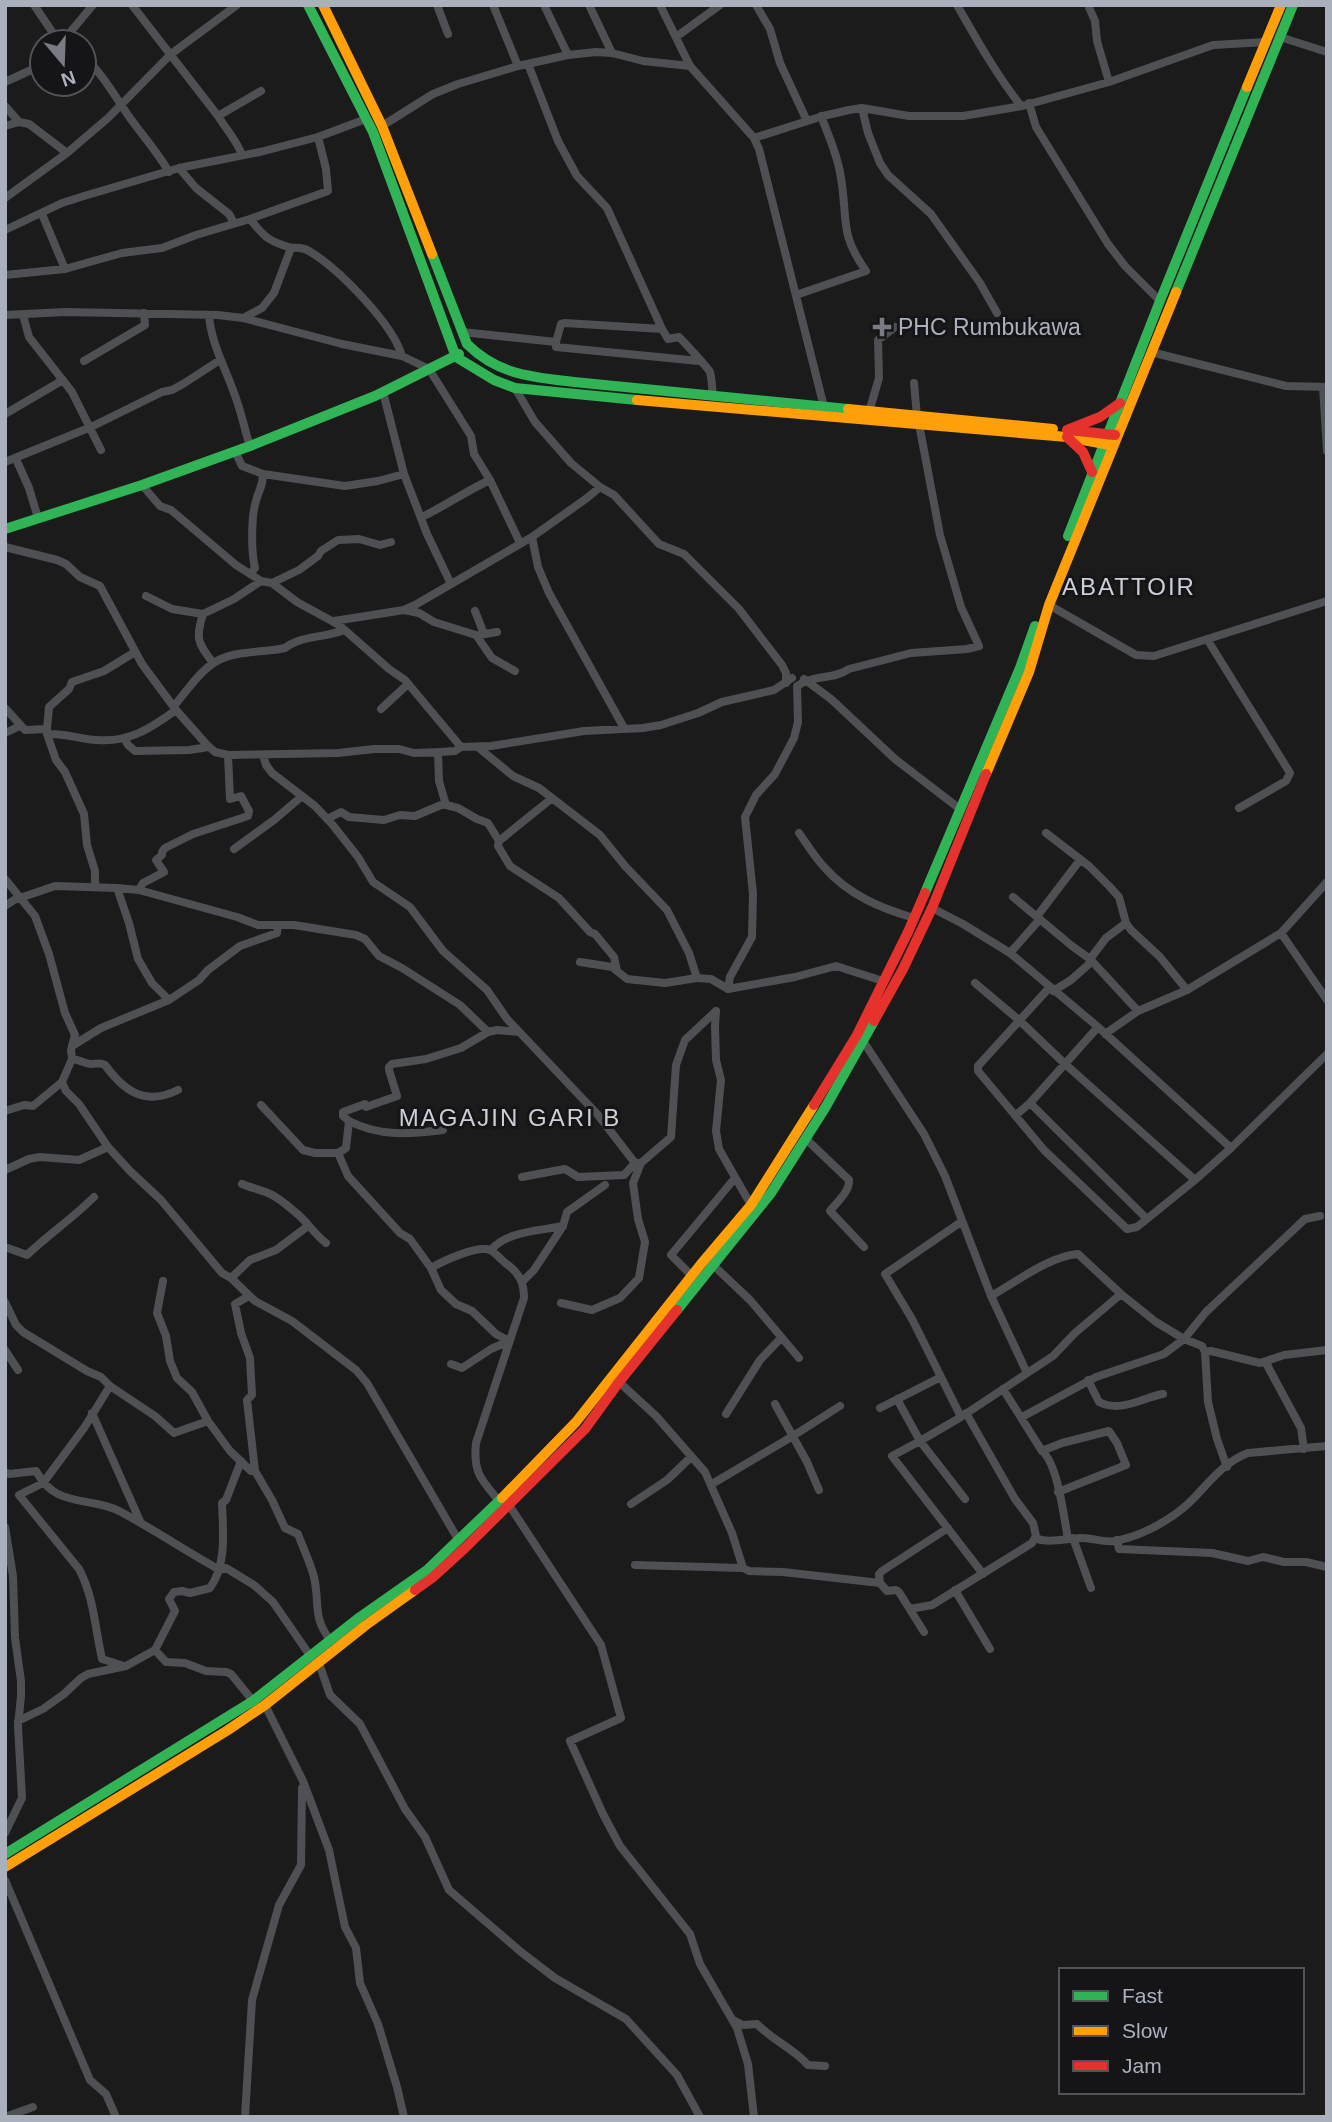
<svg xmlns="http://www.w3.org/2000/svg" width="1332" height="2122" viewBox="0 0 1332 2122" font-family="Arial,sans-serif">
  <style>
    .lines { fill: none; stroke-linecap: round; stroke-linejoin: round }
    .street { stroke: #4f5054; stroke-width: 8 }
    .fast { stroke: #30b455; stroke-width: 10 }
    .slow { stroke: #ff9f0a; stroke-width: 10 }
    .jam { stroke: #e5322d; stroke-width: 10 }
    .poi-dot { fill: #797c84; stroke: #151517; stroke-width: 2.5 }
    .labels { text-anchor: middle; dominant-baseline: central; stroke-width: 6; stroke-linejoin: round; paint-order: stroke }
    .poi-label { font-size: 23px; fill: #abb0bd; stroke: #151517; text-anchor: start }
    .neighbourhood-label { font-size: 24px; letter-spacing: 2px; fill: #cccfd8; stroke: #151517 }
  </style>
  <rect width="100%" height="100%" fill="#1b1b1b"/>
  <g class="lines">
    <path class="street" d="M34 5 59 42
      M132 5 218 116C226 129 237 141 242 155
      M437 5 448 34
      M493 5 518 66
      M544 5 568 55
      M589 5 612 53
      M660 5 690 66 754 138 759 149 824 407
      M756 5 770 29 780 63 807 121
      M957 5C977 40 996 74 1021 106
      M1088 5 1095 21 1097 41 1109 82
      M676 37 720 5
      M1280 37 1327 52
      M62 42 93 5
      M84 57C103 74 116 98 130 118 143 136 158 153 169 172
      M528 64 558 141 577 176 607 208 662 329 668 339 679 337C685 343 708 368 710 372 712 379 712 389 713 396
      M5 82 42 65
      M1029 103 1036 127 1108 244 1125 266 1160 301
      M5 106 19 122
      M862 108 868 133 880 163 888 175 931 214 980 283 997 313
      M218 116 261 91
      M5 126 19 122 29 124 67 153
      M382 126 433 94 458 84 518 66 568 55 596 52 612 53 643 61 690 66
      M754 138 823 116 849 110 862 108 909 116H963L1022 106 1109 82 1213 45 1266 42
      M179 168 196 188 229 214 234 223
      M5 198 67 153 108 118 171 54 237 5
      M42 214 65 269
      M250 219C263 235 267 241 289 247 297 249 300 246 309 251 338 268 393 324 402 356
      M5 230 62 203 84 196 179 168 260 152 318 137 366 119
      M5 275 65 269 122 253 162 248 196 235 250 219 328 191 326 169 318 137
      M796 295 866 271C839 233 848 220 841 178 838 158 829 136 821 116
      M5 315 66 312 218 315 243 318 342 344 402 356 429 369 471 436 474 454 490 480 520 543
      M23 315 29 337 72 392 101 450
      M209 315C211 343 225 367 234 393 241 410 244 428 250 446
      M243 318 262 308 274 293 291 248
      M462 332 556 342V347L699 361
      M556 342 561 324 565 323 662 329
      M1151 352 1286 386 1327 387
      M84 361 145 325 144 313
      M914 383 917 416
      M1323 387 1327 451
      M515 388 535 422 571 463 600 487 614 495 659 544 684 554 739 609 782 665 786 673V683
      M383 392 404 474 427 534 451 584
      M869 412 879 378 878 340 895 327
      M5 414 63 380
      M235 451 242 466 263 474 345 486 378 481 404 474
      M16 459 29 488 38 518
      M5 462 91 427 162 392 172 390 183 384 220 360
      M142 485 160 506 171 510 236 565 261 581 272 583 297 602 339 625 389 669 405 680 461 747
      M422 517C445 506 466 491 490 480
      M532 537 538 567 549 593 624 728
      M5 547 57 560 66 564 80 577 100 586 142 664 176 710 207 745 215 752 228 755 338 753 374 749H399L414 753 441 752 455 751 461 747 491 746 584 731 643 728 661 725 698 713 722 702 774 690 792 678
      M250 574 255 568C251 552 251 516 256 501 259 489 263 487 263 474
      M272 583 299 570 318 556 321 551 338 540 359 539 380 545 391 542
      M146 596 172 609 203 614
      M1049 605 1136 655 1154 656 1327 601
      M404 610 419 613 434 622 476 635 492 658 515 671
      M475 611 484 634
      M334 621 404 610 415 605 532 537 587 498 600 487
      M479 635 497 632
      M1207 639 1290 773 1286 781 1239 808
      M213 663C198 643 195 639 203 614L234 599 261 581
      M804 679 831 699 895 759 960 809
      M174 706C186 692 199 672 215 662 235 650 263 653 285 648 302 635 325 638 344 630
      M5 708 25 730 47 729V734C64 733 80 739 96 740 129 743 151 728 176 710
      M381 709 408 684
      M47 729 49 707 69 689 72 682 104 671 135 652
      M5 733 20 726
      M47 734 56 760 65 772 84 814 87 845 95 871V887
      M125 739 128 745 135 751 189 750 209 747
      M479 748 513 776 539 788 600 835 625 866 667 910 689 953 697 978
      M438 752 439 781 446 805
      M263 755 266 765 272 773 315 806 332 824 358 857 373 882 410 907 443 951 487 990 507 1019 598 1115 635 1163
      M551 799 499 841 498 846 510 866 559 898 590 932 595 934 614 957 617 971
      M327 819 341 812 349 817 384 820 400 815 415 816 441 805H446L458 808 477 819 488 823 499 841
      M799 833C807 844 815 858 825 868 849 895 880 908 914 918
      M1046 833 1089 866 1109 886 1119 897 1126 923 1131 930 1160 957 1187 990
      M234 849 274 820 301 797
      M5 879 35 916 49 954 65 1013 75 1035 71 1050 72 1059 62 1082 66 1091 79 1104 108 1147 130 1171 161 1200 222 1273 231 1278 255 1301 292 1321 356 1370 367 1383 459 1541
      M117 888 129 923 138 959 152 983 169 1000
      M139 890 143 883 164 872 156 860 162 855V852L165 848 193 834 248 816 249 811 241 796 230 799 228 755
      M1013 897 1072 946 1090 959 1138 1011
      M5 906 14 900 55 886 117 888 139 890 237 917 258 925H294L356 935 365 939 379 956 402 968 460 1005 488 1032
      M932 908 963 924 1010 953 1098 1027 1231 1148
      M1281 933 1327 1000
      M1010 953 1040 919 1038 915 1080 860
      M580 962 612 967 627 979 665 983 697 978 711 979 728 989 795 977 836 966 883 981
      M975 983 1020 1021 1064 1063 1195 1180
      M1049 988 978 1066V1071L1044 1150 1127 1229 1137 1227 1195 1180 1231 1148 1327 1054
      M728 989 730 977 752 937 753 894 745 817 756 795 775 774 794 738 798 722 797 686C815 674 833 680 849 669L911 653 967 649 979 646 961 607 940 535 919 424
      M1053 991 1071 980 1089 964 1090 959 1106 938 1126 923
      M716 1011 715 1026 716 1060 721 1080 716 1131 719 1149 751 1205
      M1105 1034 1138 1011 1187 990 1281 933 1327 882
      M863 1041 924 1134 945 1176 991 1296 1027 1373
      M72 1046 101 1028 169 1000 199 980 208 970 240 946 277 933 278 925
      M72 1059C80 1060 84 1063 91 1064 97 1064 100 1062 105 1065 125 1092 145 1106 178 1090
      M1030 1103 1147 1219
      M261 1105 303 1150 315 1153H338L348 1176 400 1233 410 1239 431 1268 441 1290 456 1304 472 1311 496 1334 509 1341
      M5 1111 24 1105 33 1106 62 1082
      M1016 1115 1030 1103 1098 1027
      M349 1121 343 1116V1112L365 1104 366 1107 397 1096 389 1070V1067L392 1064 426 1059 461 1048 488 1032 497 1030 519 1032
      M806 1139 849 1180C850 1191 837 1202 830 1211L864 1247
      M338 1153 346 1148 349 1121C380 1137 410 1134 443 1130
      M5 1170 29 1159 40 1157 79 1160 108 1147
      M522 1177 565 1169 578 1177 624 1175 635 1163H640
      M242 1184C251 1188 259 1189 268 1193 278 1197 287 1205 295 1212 307 1221 314 1234 326 1243
      M961 1222 885 1274 912 1319 961 1417
      M5 1247 27 1255C49 1234 73 1218 94 1197
      M491 1250C507 1231 539 1231 563 1226
      M713 1265 750 1300 799 1358
      M431 1268C443 1261 477 1245 490 1250 496 1253 502 1261 508 1265 520 1274 524 1284 524 1298L476 1443C473 1473 481 1479 499 1501
      M692 1276 671 1255 735 1178
      M231 1278 250 1260 276 1250 308 1226
      M163 1281 157 1313 166 1336 170 1361 177 1378 192 1392 208 1421 230 1451 251 1471H255L272 1500 285 1528 298 1534C303 1548 310 1562 314 1577 320 1603 312 1618 331 1641
      M522 1282 534 1270 563 1226 567 1212 605 1185
      M249 1296 235 1304 241 1333 250 1358 252 1395 247 1400 255 1471
      M991 1296C1016 1282 1050 1256 1078 1254L1121 1294 1156 1322 1184 1339 1202 1346 1205 1352 1208 1402 1217 1439 1227 1467
      M5 1302 16 1325 23 1332 87 1371 101 1377 110 1386 155 1416 174 1433 208 1421
      M561 1303 592 1310 620 1298 639 1278 645 1242 638 1219 633 1183 641 1163 671 1137 676 1065 685 1040 716 1011
      M5 1350 18 1370
      M1205 1352 1211 1351 1260 1363 1284 1355 1327 1350
      M1269 1360 1267 1365 1301 1428 1304 1449
      M451 1364 462 1368 491 1349 509 1341
      M1088 1380 1099 1402C1121 1413 1141 1398 1163 1394
      M619 1382 656 1416 705 1472 732 1533 743 1568 749 1571 783 1572 880 1583 887 1591 896 1590 899 1592 924 1632
      M110 1386 84 1428 43 1483 19 1495 79 1569C94 1597 95 1628 102 1659L124 1666
      M1003 1389 1042 1451C1058 1464 1064 1518 1068 1539
      M897 1399 920 1441 961 1417 1053 1356 1075 1333 1121 1294
      M775 1404 807 1462 819 1490
      M880 1408 941 1377
      M92 1413 140 1521
      M726 1414 760 1360 781 1338
      M1022 1417 1096 1377 1164 1354 1184 1339 1206 1312 1305 1219 1320 1216
      M1042 1451 1062 1443 1109 1431 1117 1443 1126 1465 1058 1492
      M5 1472 9 1474 36 1471C41 1480 48 1489 58 1494 78 1504 102 1501 121 1512 155 1530 187 1552 220 1570L226 1568 254 1585 273 1602 311 1657
      M712 1484 793 1436 840 1406
      M965 1499 920 1441 892 1456 983 1574
      M631 1504 667 1480 691 1457
      M509 1505 601 1645 621 1718 570 1741 603 1814 620 1846 690 1934 700 1964 737 2028 748 2064 754 2117
      M5 1527 13 1576 15 1638 21 1681V1696L18 1726 22 1798 5 1833
      M1035 1538C1048 1544 1068 1538 1083 1538 1093 1538 1104 1543 1115 1541 1143 1536 1175 1518 1195 1497 1210 1481 1226 1461 1248 1453L1327 1446
      M1073 1538 1091 1588
      M1117 1540 1119 1549 1212 1553 1248 1561 1263 1557 1284 1562H1306L1327 1567
      M635 1565 743 1568
      M880 1583 879 1574 882 1571 948 1528
      M955 1590 990 1649
      M910 1609 932 1605 1032 1543 1036 1536 1033 1523 1015 1499 966 1413
      M155 1650 166 1662 185 1663 206 1671 226 1672 231 1674 253 1701
      M319 1663 330 1695 360 1724 405 1809 425 1837 449 1890 521 1952 555 1978 626 2019 677 2075 700 2117
      M265 1705 303 1781 329 1850 345 1927 356 1948 360 1983 378 2024 397 2087 404 2117
      M18 1721 43 1709 64 1694 81 1678 88 1674 126 1666 155 1650 175 1611 169 1599 174 1592 182 1591 190 1593 210 1588C227 1564 223 1531 222 1503L226 1500 241 1461
      M5 1880 90 2080 106 2094 116 2117
      M733 2020 743 2025 757 2024C772 2040 793 2048 808 2065L825 2066
      M5 2117 33 2107
      M245 2117 252 2000 279 1905 301 1865 302 1788"/>
    <path class="fast" d="M308 5 373 132 456 357 494 380 515 388 637 400
      M432 254 467 344C498 375 532 377 574 382L848 409
      M1176 292 1293 5
      M5 529 142 485 250 446 375 396 459 354
      M1068 536 1160 301 1247 87
      M925 893 1020 668 1035 626
      M677 1310 771 1193 825 1108 874 1021
      M5 1854 253 1701 360 1617 427 1570 502 1498"/>
    <path class="slow" d="M323 5 382 126 432 254
      M1247 87 1281 5
      M637 400 1067 437 1110 445
      M848 409 1053 429
      M986 774 1029 672 1049 605 1176 292
      M502 1498 576 1422 701 1264 751 1205 814 1105
      M5 1867 228 1730 265 1705 366 1625 415 1590"/>
    <path class="jam" d="M1067 430 1100 417 1120 403
      M1069 430 1115 435
      M1067 437 1083 452 1092 472
      M874 1021 903 969 932 908 986 774
      M814 1105 857 1035 908 932 925 893
      M415 1590 432 1578 465 1548 585 1429 619 1382 677 1310"/>
  </g>
  <path class="poi-dot" d="M878.5 316.5h7v7h7v7h-7v7h-7v-7h-7v-7h7z"/>
  <g class="labels">
    <g class="poi-label">
      <text x="898" y="327">PHC Rumbukawa</text>
    </g>
    <g class="neighbourhood-label">
      <text x="1129" y="586">ABATTOIR</text>
      <text x="510" y="1117">MAGAJIN GARI B</text>
    </g>
  </g>
  <rect width="1332" height="2122" fill="none" stroke="#abb0bd" stroke-width="14"/>
  <rect x="1059" y="1968" width="245" height="126" fill="#151517" stroke="#515359" stroke-width="2"/>
  <rect x="1073" y="1991" width="35" height="10" fill="#30b455" stroke="#515359" stroke-width="2"/>
  <text x="1122" y="2003" font-size="21" fill="#abb0bd">Fast</text>
  <rect x="1073" y="2026" width="35" height="10" fill="#ff9f0a" stroke="#515359" stroke-width="2"/>
  <text x="1122" y="2038" font-size="21" fill="#abb0bd">Slow</text>
  <rect x="1073" y="2061" width="35" height="10" fill="#e5322d" stroke="#515359" stroke-width="2"/>
  <text x="1122" y="2073" font-size="21" fill="#abb0bd">Jam</text>
  <g transform="translate(63 63) rotate(161)"><circle r="33" fill="#151517" stroke="#515359" stroke-width="2"/>
  <path d="M0-5L12 26L0 18L-12 26Z" fill="#797c84"/>
  <text y="-10" font-size="19" font-weight="bold" text-anchor="middle" fill="#abb0bd">N</text>
  </g>
</svg>
